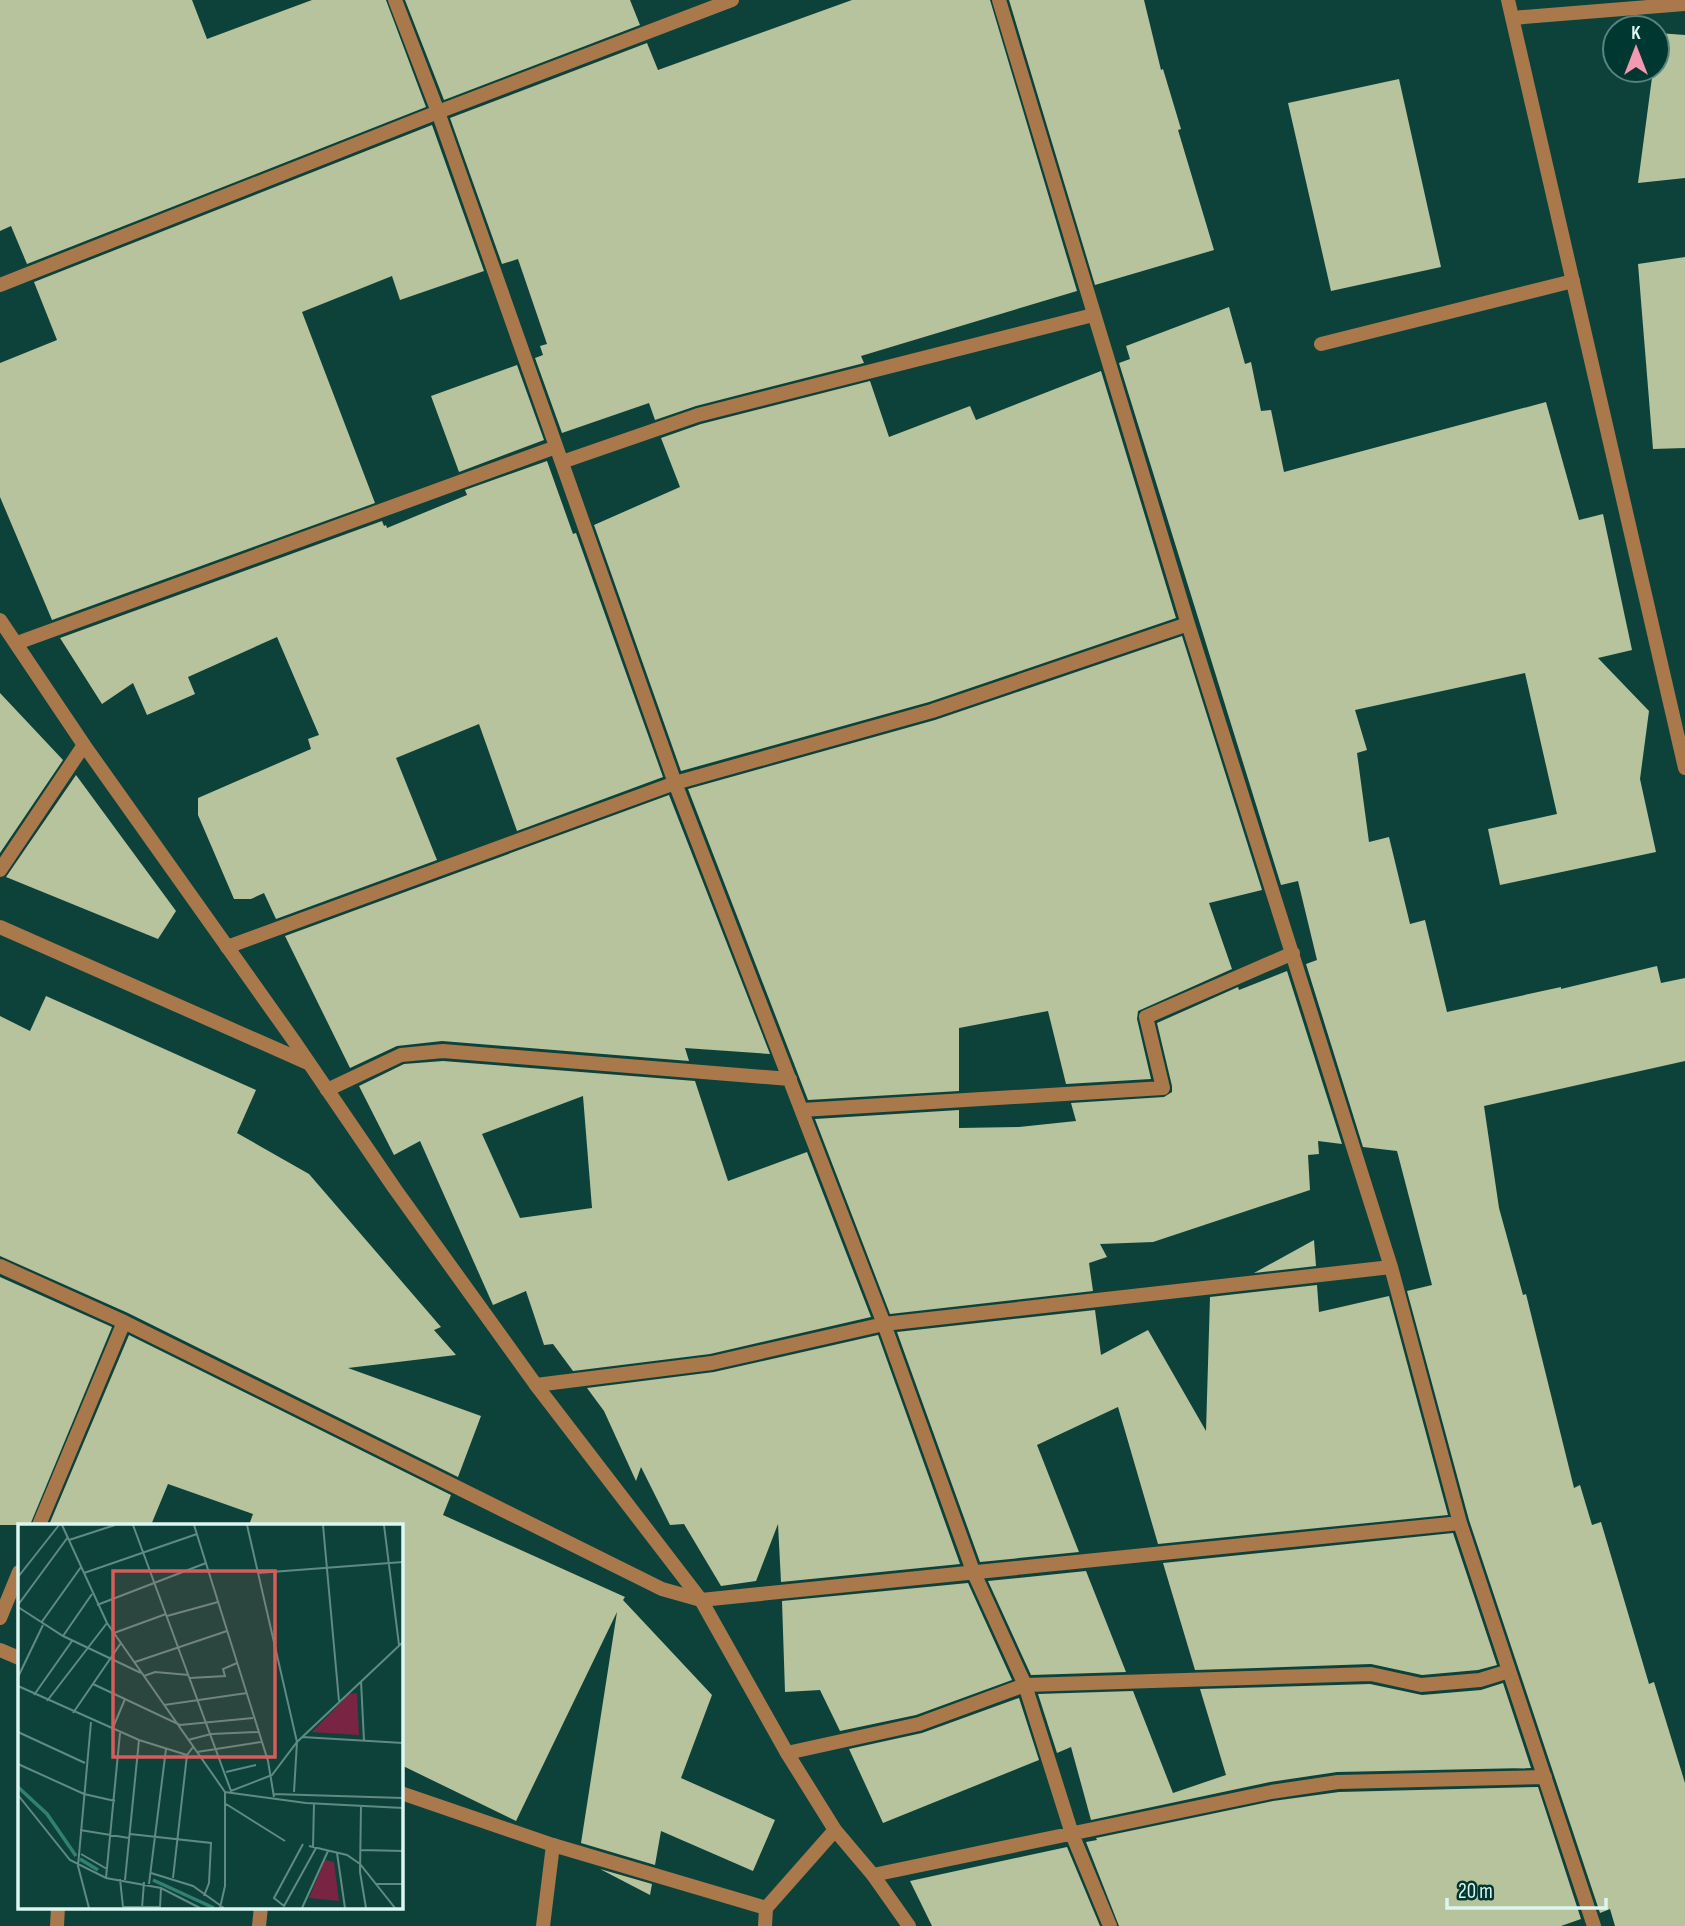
<svg xmlns="http://www.w3.org/2000/svg" width="1685" height="1926" viewBox="0 0 1685 1926" font-family="'Sofia Sans Condensed',sans-serif">
  <style>
    .building { fill: #b6c39c; fill-rule: evenodd }
    .lines { fill: none; stroke-linecap: round; stroke-linejoin: round }
    .service { stroke: #a9794c; stroke-width: 14 }
    .minor { stroke: #a9794c; stroke-width: 14 }
    .tertiary { stroke: #a9794c; stroke-width: 14 }
    .inset-river { fill: none; stroke: #328074; stroke-width: 3.5 }
    .inset-road { fill: none; stroke: #608a84; stroke-width: 2 }
    .view { fill: #d85c5a; fill-opacity: 0.15; stroke: #d85c5a; stroke-width: 3.5 }
    .inset-edge { fill: none; stroke: #dcf6f1; stroke-width: 3.5 }
  </style>
  <rect width="100%" height="100%" fill="#0d423b"/>
  <path class="building" d="M0 0H192L207 39 312 0H386L426 107 27 264 11 226 0 231Z
    M405 0H630L640 25 444 100Z
    M852 0H990L1077 291 861 356 864 363 696 406 655 420 649 403 562 433 535 358 543 355 540 346 547 344 518 259 502 264 450 118 647 43 658 70Z
    M1009 0H1144L1161 70 1163 69 1181 129 1178 130 1214 250 1095 285Z
    M1658 33 1685 35V178L1638 183 1653 70H1657Z
    M1399 79 1441 267 1331 291 1288 103Z
    M432 125 484 271 400 300 392 276 302 312 375 503 52 620 0 497V363L57 340 34 282Z
    M1685 257V448L1653 449 1638 264Z
    M1229 307 1245 364 1251 362 1261 411 1271 410 1284 472 1546 402 1579 520 1603 514 1632 650 1598 658 1649 711 1640 779 1656 852 1500 885 1488 829 1557 814 1525 673 1355 710 1367 750 1357 753 1369 842 1389 837 1410 924 1425 920 1447 1012 1561 987V989L1657 966 1661 983 1685 978V1061L1484 1106 1499 1208 1523 1295 1526 1294 1574 1488 1580 1485 1592 1525 1601 1522 1649 1684 1654 1682 1685 1783V1926H1615L1610 1909 1600 1913 1469 1520 1407 1291 1432 1285 1397 1151 1363 1147 1306 964 1317 960 1298 881 1281 885 1119 363 1130 359 1126 346Z
    M517 365 544 440 459 472 431 396Z
    M1101 371 1176 618 929 702 681 771 594 525 680 487 661 438 701 424 870 381 889 437 970 406 976 420Z
    M547 461 573 534 576 533 663 777 517 831 479 724 396 758 437 860 276 919 264 893 251 899H234L198 815V798L311 749 308 739 319 735 277 637 188 677 195 694 147 715 133 683 102 704 60 638 382 521 384 526 386 525 387 528 467 495 465 490Z
    M1182 636 1262 890 1209 903 1232 969 1138 1011 1137 1019 1151 1079 1066 1084 1048 1011 959 1028V1091L808 1100 688 789 935 720Z
    M0 693 63 760 0 853Z
    M76 775 176 911 158 939 6 877Z
    M669 795 770 1054 685 1048 689 1061 442 1041 397 1046 350 1068 285 936Z
    M1287 971 1342 1144 1318 1141 1319 1154 1308 1155 1310 1190 1153 1242 1100 1244 1107 1257 1089 1263 1093 1291 890 1314 815 1119 959 1110V1128L1019 1127 1076 1121 1071 1103 1164 1097 1172 1092V1086L1157 1023 1238 987 1239 990Z
    M46 996 256 1090 237 1133 309 1174 441 1327 434 1330 456 1355 348 1368 481 1416 458 1477 128 1313 0 1256V1016L30 1031Z
    M443 1061 695 1081 728 1181 807 1152 871 1317 710 1354 573 1371 553 1344 544 1345 526 1291 493 1305 420 1141 394 1155 359 1086 404 1064ZM583 1096 592 1208 520 1218 482 1134Z
    M1314 1240 1316 1266 1254 1273Z
    M0 1277 112 1327 30 1525H0Z
    M1317 1285 1319 1312 1389 1296 1448 1515 1158 1544 1118 1407 1037 1445 1079 1552 980 1562 897 1332 1095 1310 1101 1355 1148 1330 1206 1431 1210 1297Z
    M129 1335 451 1495 443 1515 625 1597 623 1600 712 1695 681 1778 775 1820 753 1871 661 1831 655 1865 581 1843 617 1612 516 1821 401 1765V1525H249L253 1514 168 1484 151 1525H49Z
    M878 1335 960 1564 781 1582 778 1524 756 1581 721 1586 684 1524 670 1525 641 1467 636 1481 604 1411 587 1388 714 1372Z
    M1453 1533 1497 1665 1478 1670 1422 1675 1371 1664 1195 1670 1163 1563Z
    M1086 1571 1126 1672 1031 1675 988 1581Z
    M968 1583 1012 1680 916 1715 840 1731 820 1690 785 1692 782 1601Z
    M1503 1683 1531 1768 1337 1772 1270 1782 1091 1820 1071 1747 1057 1753 1038 1694 1133 1691 1173 1793 1226 1775 1200 1689 1370 1684 1422 1695 1481 1690Z
    M1019 1698 1039 1760 883 1823 849 1749 922 1733Z
    M1538 1787 1581 1919 1561 1926H1119L1086 1842 1097 1840 1096 1838 1273 1801 1339 1792Z
    M1067 1847 1100 1926H932L910 1881Z
    M600 1869 652 1884 650 1895Z"/>
  <g class="lines">
    <path class="service" d="M1321 344 1573 281"/>
    <path class="minor" d="M395 0 438 112 675 783 884 1324 973 1571 1025 1685 1072 1834 1110 1926
      M999 0 1188 624 1391 1267 1460 1523 1594 1926
      M1508 0 1685 768
      M1512 18 1685 4
      M0 285 438 112 732 0
      M562 462 698 415 1093 315
      M17 643 556 447
      M0 870 84 745
      M0 927 308 1063
      M227 947 675 783 932 711 1188 624
      M327 1090 401 1055 443 1051 790 1079
      M802 1110 1163 1088 1146 1017 1293 953
      M0 1266 124 1322 662 1589 701 1600 1460 1523
      M536 1385 712 1363 884 1324 1391 1267
      M39 1525 124 1322
      M0 1618 19 1572
      M787 1753 919 1724 1025 1685 1371 1674 1421 1685 1480 1680 1509 1671
      M873 1875 1271 1792 1338 1782 1545 1777
      M57 1926 58 1907
      M259 1926 261 1907
      M543 1926 553 1845
      M765 1926 766 1908"/>
    <path class="tertiary" d="M0 620 84 745 294 1041 395 1189 536 1385 701 1600 787 1753 835 1830 873 1875 909 1926
      M0 1650 19 1658
      M401 1793 553 1845 766 1908 835 1830"/>
  </g>
  <g transform="translate(18 1524)">
    <rect width="385" height="385" fill="#0d423b"/>
    <path d="M339 169 341 211 294 208 331 170ZM307 336 316 338 321 377 291 374Z" fill="#782442"/>
    <path class="inset-river" d="M0 263 29 290 58 332M62 335 80 346M135 356 196 384"/>
    <path class="inset-road" d="M44 1 89 99 207 268 288 279 385 284M115 1 213 267 254 251 279 218 385 118M176 1 250 237 256 273M229 1 279 218 276 268M305 1 321 177M366 1 381 121M51 16 97 1M66 49 179 10M240 49 385 38M0 53 41 1M0 81 50 13M79 81 188 39M0 83 45 112 123 149M149 92 200 78M23 99 63 43M96 109 148 90M45 112 74 70M117 138 209 107M126 152 137 148 171 151M0 153 25 101M172 154 207 152 205 145 219 139M343 157 346 217M75 160 162 201 235 194M0 162 121 216 169 231 175 223M16 171 54 117M29 177 89 99M146 181 229 169M55 189 103 119M94 206 107 175M0 208 67 239M284 213 385 219M170 216 193 210 240 208M179 228 243 218M0 240 66 270 97 277M208 248 238 241M255 270 385 274M0 271 52 336 88 354 143 364 182 384M208 280 267 317M343 282 342 348 348 384M62 306 111 314M112 310 193 319 191 359 186 372M285 320 256 374 266 382 298 324M291 322 329 331 342 340 377 384M295 323 296 279M343 326 385 327M319 329 327 384M63 330 89 345M133 349 175 362 206 384M88 354 102 209M155 354 169 231M102 355 105 383M107 356 121 216M131 360 148 225M357 360H385M105 383H142L143 364M71 384 60 342 73 198M124 384 126 358M202 384 207 362V268M284 384 310 327"/>
    <path class="view" d="M95 47H257V233H95Z"/>
    <rect width="385" height="385" class="inset-edge"/>
  </g>
  <g transform="translate(1636 49)"><circle r="33" fill="#003731" stroke="#58837e" stroke-width="2"/>
  <path d="M0-5L12 26L0 18L-12 26Z" fill="#f19ab1"/>
  <text y="-10" font-size="19" font-weight="bold" text-anchor="middle" fill="#dcf6f1">K</text>
  </g>
  <path d="M1447 1898v10h159v-10" fill="none" stroke="#dcf6f1" stroke-width="3.5"/>
  <text x="1458" y="1898" font-size="21" fill="#dcf6f1" stroke="#003731" stroke-width="5" paint-order="stroke">20 m</text>
</svg>
